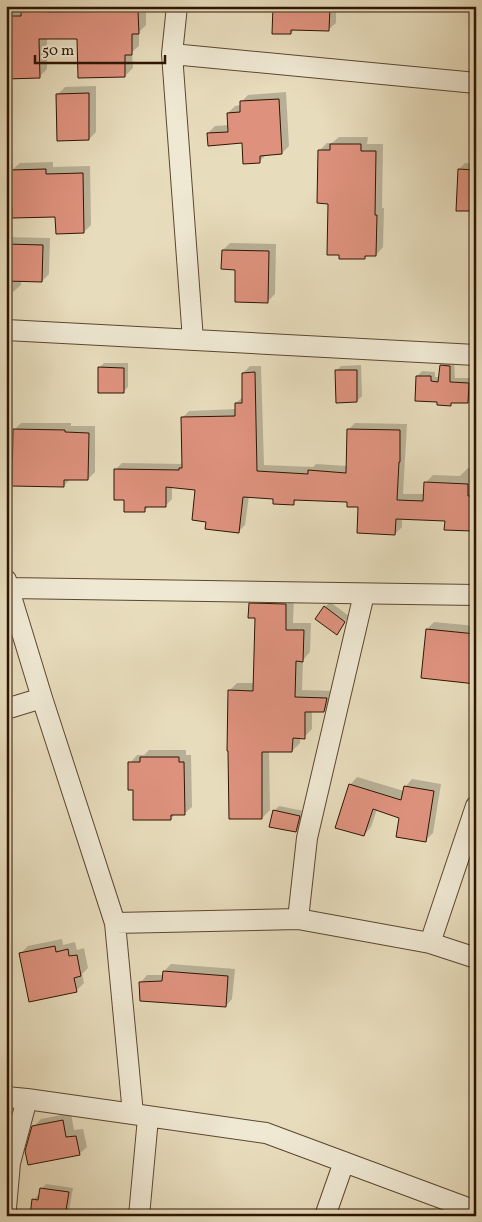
<svg xmlns="http://www.w3.org/2000/svg" width="482" height="1222" viewBox="0 0 482 1222" font-family="Vollkorn,serif">
  <style>
    .shadow { fill: #0003 }
    .building { fill: #de927e; stroke: #2e1502 }
    .lines { fill: none; stroke-linecap: round; stroke-linejoin: round }
    .minor-casing { stroke: #5c4730; stroke-width: 22 }
    .minor { stroke: #efe8d3; stroke-width: 20 }
  </style>
  <rect width="100%" height="100%" fill="#e7dcbc"/>
  <filter id="stains"><feTurbulence type="fractalNoise" baseFrequency=".004" numOctaves="4"/><feColorMatrix values="0 0 0 0 .2 0 0 0 0 .09 0 0 0 0 .02 0 0 0 .5 -.17"/></filter>
  <radialGradient id="worn" r=".72"><stop offset=".6" stop-color="#630" stop-opacity="0"/><stop offset="1" stop-color="#630" stop-opacity=".3"/></radialGradient>
  <path class="shadow" d="M19 6H146V25L139 32V46L132 52 133 68 125 76 78 37 47 38V69L39 77H6V26H9L8 17 16 9H19Z
    M275 6H336V23L328 30 295 29 291 33Z
    M96 86V132L89 139 58 94 65 87Z
    M286 92 289 146 282 153 267 154 259 162 243 142 208 133 215 126 229 125 228 113 235 106 241 105V102L248 95Z
    M339 137H368L367 144H383L382 208H384L383 247 376 255H368L364 258 330 202 319 151 327 143H332Z
    M53 162V167L90 166 91 225 84 232 57 216 13 205H6V182L10 178H12V170L20 163Z
    M465 163 476 164V210L459 169Z
    M6 237 50 238 49 274 42 281H21V285L13 292H6Z
    M230 243 276 244 275 294 267 302 237 269 223 250Z
    M446 360 454 361 455 378H473L472 397 467 402H453L450 405 438 401 417 376 422 371 435 372V377H440L441 366Z
    M104 363H128V387L123 392 99 368Z
    M361 365 362 396 357 401 336 371 341 366Z
    M250 366H261L264 465 313 467 316 464 348 466V430L355 423 407 424 403 494H425L426 482 433 475 460 476 468 468H476V526L472 530 446 519 402 518V527L395 534 360 506 348 501 298 499 293 503 274 497 249 496 245 525 238 532 207 521 197 489 172 486V499L165 506H149L144 511 126 499 115 470 122 463 183 464 182 418 189 411 237 409 236 403 244 396 243 373Z
    M21 423H71V426H95V472L88 479H70L64 486 14 430Z
    M258 596 294 597 293 623H311L310 652 303 660 302 690 335 691 332 703 324 711H312V729L304 737H300V743L292 751 269 750 270 810 262 818 229 691 237 683H255L256 617 250 604Z
    M330 602 349 616 337 634 325 607Z
    M434 622 476 626V681L427 629Z
    M149 750H186V755H191L192 807 184 814H175L171 819 134 789 130 763 137 755H144Z
    M357 777 404 791 405 787 412 779 441 784 433 833 425 841 400 817 377 809 371 827 364 835 350 785Z
    M279 806 304 811 301 826 296 831 274 811Z
    M62 939 63 945 75 942 77 950 84 948 88 968 82 974 84 983 76 991 20 954 28 946Z
    M171 964 235 969 232 999 226 1006 141 982 147 975H163L164 971Z
    M71 1113 74 1130 83 1129 87 1147 79 1154 33 1127 41 1119Z
    M46 1184 73 1188 68 1216H37L33 1200 38 1195H40L41 1189Z"/>
  <path class="building" d="M48 6V12L138 11 139 34H132V55H125V77L78 78 77 39H39L40 78 6 79 7 16H21V7Z
    M273 6H330L329 31 291 30V34H272Z
    M89 93V140L57 141 56 94Z
    M279 99 282 154 260 156V163L243 164 242 143 208 146 207 133 228 132 227 113 240 112V101Z
    M330 144H361V151H376L375 215H377L376 256H365V259H339V255H327L328 204 317 203 318 150H330Z
    M46 169V174L83 173 84 233 56 234 55 217 12 218V207H6V185H11V170Z
    M458 169 476 170V211H456Z
    M6 244 43 245 42 282 6 281Z
    M222 250 269 251 268 303 235 302V270L221 269Z
    M440 365 450 366V382L469 383 468 403H451V406L437 405V402L415 401 416 376H431V381L438 382Z
    M98 367 124 368V393H98Z
    M335 370H357V402L336 403Z
    M255 372 257 471 308 474V470L346 473 347 429 400 430V462H399L397 500 423 501 424 482 468 484V496H474L472 531 444 530 445 521 396 519 395 535 357 533 358 507H347V502L294 500V505L273 504V499L243 497 239 533 205 529 206 522 192 520 195 490 166 487V507H145V512H124V500H114V469L179 470V468H182L181 417 235 416V403H242V373Z
    M13 429 65 430V432L89 433 88 480H64V487L12 486Z
    M249 603 286 604V630H304L303 662 296 661 295 697 327 698 324 712H305V739L293 738 292 752H262V819H229L228 751H227L228 690 253 691 255 618H248Z
    M324 606 345 622 337 635 315 619Z
    M426 629 476 634V684L421 678Z
    M140 757H179V762H184L185 815H171V820H133V790H128V762H140Z
    M349 784 401 800 404 786 434 791 426 842 396 837 399 818 373 809 364 836 335 828Z
    M273 810 300 816 296 832 269 827Z
    M55 946 56 952 68 949 69 956 77 955 81 976 74 978 77 992 29 1002 19 953Z
    M163 971 228 976 226 1007 140 1001 139 982 162 981Z
    M63 1120 66 1137 76 1136 80 1155 28 1165 25 1151 32 1126Z
    M40 1188 69 1192 65 1216H30L32 1199 38 1200Z"/>
  <g class="lines">
    <g class="minor-casing">
      <path id="minor" d="M177 6 172 54 193 340
        M172 54 476 83
        M6 330 476 355
        M6 580 42 698 115 923 133 1114 266 1133 476 1211
        M9 588 476 595
        M6 709 42 698
        M298 919 307 838 364 594
        M115 923 298 919 430 943 476 958
        M430 943 476 806
        M6 1097 27 1099 133 1114
        M6 1208 10 1163 27 1099
        M139 1216 148 1118
        M325 1216 344 1162"/>
    </g>
    <use href="#minor" class="minor"/>
  </g>
  <rect width="482" height="1222" fill="none" stroke="#e7dcbc" stroke-width="25"/>
  <rect x="8" y="8" width="467" height="1207" fill="none" stroke="#2e1502" stroke-width="2.5"/>
  <rect x="12" y="12" width="457" height="1197" fill="none" stroke="#2e1502"/>
  <path d="M35 55v8h130v-8" fill="none" stroke="#2e1502" stroke-width="2.5"/>
  <text x="42" y="55" font-size="15" fill="#2e1502" stroke="#efe8d3" stroke-width="4" paint-order="stroke">50 m</text>
  <rect width="100%" height="100%" filter="url(#stains)"/>
  <rect width="100%" height="100%" fill="url(#worn)"/>
</svg>
